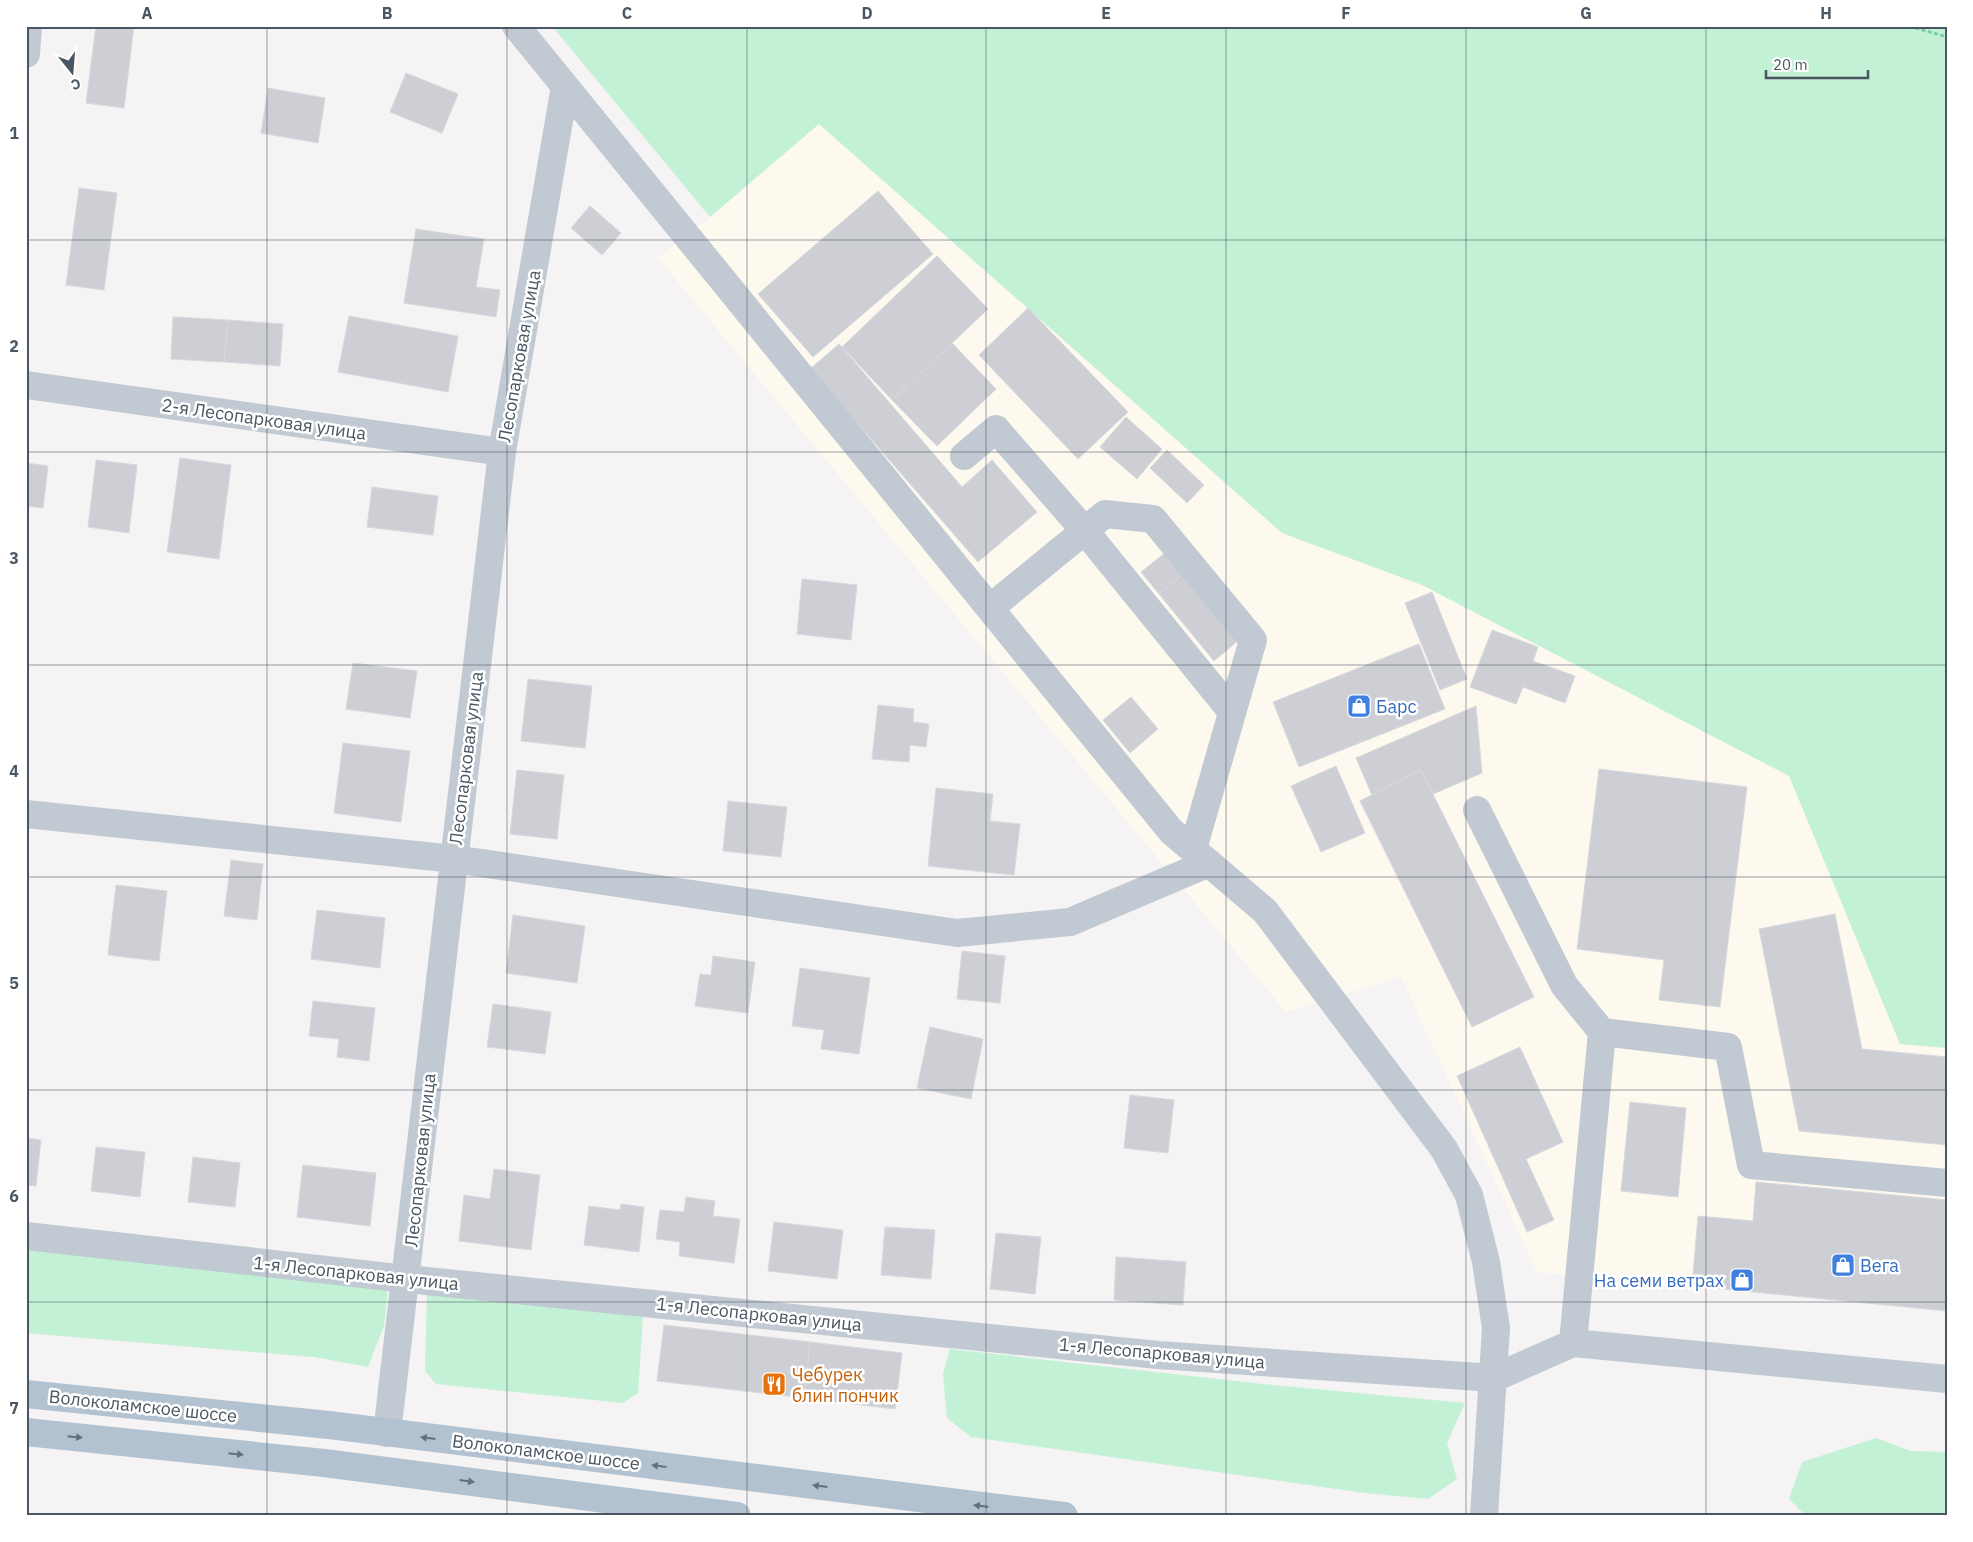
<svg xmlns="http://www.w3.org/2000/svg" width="1973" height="1542" viewBox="0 0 1973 1542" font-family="'IBM Plex Sans',sans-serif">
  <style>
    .commercial { fill: #fdf9ef }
    .green { fill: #c3f1d5 }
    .building { fill: #cdcfd5; stroke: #d7d9de }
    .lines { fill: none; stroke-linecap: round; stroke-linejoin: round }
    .path { stroke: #7ad0a6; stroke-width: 3; stroke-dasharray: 4 2.5; stroke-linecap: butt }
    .minor { stroke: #c1cad2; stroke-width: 28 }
    .major { stroke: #b3c2d1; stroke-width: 28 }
    .oneway { fill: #64717d }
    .grid { fill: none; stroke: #4a5661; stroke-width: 1; stroke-opacity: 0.55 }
    .labels { text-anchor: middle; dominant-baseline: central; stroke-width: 5; stroke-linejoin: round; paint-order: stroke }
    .street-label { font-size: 18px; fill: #4a5661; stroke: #fff }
    .shop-label { font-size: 18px; fill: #366cbe; stroke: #fff; text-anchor: start }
    .food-label { font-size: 18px; fill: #c56008; stroke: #fff; text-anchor: start }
    .neatline { fill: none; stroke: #4a5661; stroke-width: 2 }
    .grid-label { font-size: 16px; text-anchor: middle; font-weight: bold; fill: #4a5661 }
  </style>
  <rect width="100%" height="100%" fill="#f5f3f3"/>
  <path class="commercial" d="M819 124 1282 533 1422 585 1789 776 1900 1044 1947 1048V1311L1537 1272 1401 977 1286 1012 658 258 710 217Z"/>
  <path class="green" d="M552 26H1947V1048L1900 1044 1789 776 1422 585 1282 533 819 124 710 217Z
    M26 1248 388 1289 384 1326 368 1367 314 1357 26 1333Z
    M427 1293 643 1317 638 1393 623 1403 436 1384 425 1371Z
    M950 1349 1263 1384 1465 1403 1447 1443 1457 1479 1428 1499 1365 1493 971 1437 947 1418 943 1374Z
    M1876 1438 1911 1451 1947 1452V1516H1806L1789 1499 1802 1462Z"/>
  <path class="building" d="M96 26H134L124 108 86 103Z
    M406 73 458 94 442 133 390 112Z
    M268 88 325 98 318 143 261 133Z
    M79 188 117 193 104 290 66 285Z
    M878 191 933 254 813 357 758 294Z
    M590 206 621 233 602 255 571 228Z
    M416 229 484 239 476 287 500 290 496 317 404 303Z
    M937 256 988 309 892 400 842 347Z
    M1028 308 1128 412 1078 459 979 355Z
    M349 316 458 336 448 392 338 372Z
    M173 317 228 320 224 362 171 359Z
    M228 320 283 324 280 366 224 362Z
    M952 343 996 389 937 446 892 400Z
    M839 344 962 487 992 460 1037 512 978 562 810 369Z
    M1126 417 1162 449 1137 479 1100 447Z
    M1167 450 1204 485 1187 503 1150 468Z
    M180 458 231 465 219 559 167 552Z
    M96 460 137 465 129 533 88 527Z
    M26 463 48 466 43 508 26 506Z
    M372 487 438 496 433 535 367 527Z
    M1166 552 1184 573 1159 594 1141 572Z
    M1184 573 1239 640 1214 661 1159 594Z
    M802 579 857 585 851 640 797 634Z
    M1432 592 1467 679 1440 690 1405 603Z
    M1492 630 1538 647 1533 661 1575 676 1565 703 1523 687 1516 704 1470 687Z
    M1419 644 1445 709 1299 767 1273 702Z
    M353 663 417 671 410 718 346 709Z
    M528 679 592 686 585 748 521 741Z
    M1131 697 1158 729 1130 753 1103 720Z
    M878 705 914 709 913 722 929 724 926 747 910 745 909 762 872 759Z
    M1476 706 1482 773 1433 794 1421 770 1372 795 1356 758Z
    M343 743 410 751 401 822 334 813Z
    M1336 766 1365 833 1321 852 1291 786Z
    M1599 769 1747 787 1720 1007 1659 1000 1664 960 1577 949Z
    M517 770 564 775 557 839 510 834Z
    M1421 770 1534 997 1472 1027 1360 801Z
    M936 788 993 794 990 821 1020 824 1014 875 928 866Z
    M728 801 787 807 781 857 723 851Z
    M231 860 263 864 257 920 224 916Z
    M116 885 167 891 159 961 108 955Z
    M317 910 385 918 380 968 311 959Z
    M1835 914 1862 1049 1947 1057V1145L1799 1131 1759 929Z
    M513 915 585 926 577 983 506 973Z
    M962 951 1005 956 1000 1003 957 999Z
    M713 956 755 962 748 1013 695 1006 700 974 711 975Z
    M800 968 870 978 859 1054 821 1049 824 1030 792 1026Z
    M313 1001 375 1008 369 1061 337 1057 339 1039 309 1036Z
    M493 1004 551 1012 545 1054 487 1047Z
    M930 1027 983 1039 971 1099 917 1088Z
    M1520 1047 1563 1142 1526 1159 1554 1220 1527 1232 1457 1076Z
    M1130 1095 1174 1100 1168 1153 1124 1148Z
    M1630 1102 1686 1108 1678 1197 1621 1191Z
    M26 1138 41 1140 36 1186 26 1185Z
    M96 1147 145 1152 140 1197 91 1191Z
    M193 1157 240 1163 235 1207 188 1202Z
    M303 1165 376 1173 370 1226 297 1217Z
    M494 1169 540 1175 531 1250 459 1241 464 1195 490 1199Z
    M1756 1182 1947 1200V1311L1692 1286 1698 1216 1753 1221Z
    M686 1197 715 1201 713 1216 740 1219 734 1263 679 1256 680 1242 656 1239 660 1210 684 1212Z
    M621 1204 644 1207 639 1252 584 1245 589 1206 620 1210Z
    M774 1222 843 1230 837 1279 768 1271Z
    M885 1227 935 1230 931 1279 881 1275Z
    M996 1233 1041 1237 1035 1294 990 1289Z
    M1116 1257 1186 1262 1183 1305 1114 1300Z
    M664 1325 810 1342 804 1398 657 1381Z
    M810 1342 902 1353 895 1409 804 1398Z"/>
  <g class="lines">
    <path class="path" d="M1909 26 1947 37"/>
    <path class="minor" d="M516 26 1171 831 1265 911 1444 1149 1469 1195 1486 1262 1496 1328 1484 1516
      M26 54 28 26
      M26 385 502 452
      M964 456 996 429 1085 531 1232 712
      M990 608 1105 514 1153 519 1253 640 1193 849
      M1477 810 1564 985 1602 1032
      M26 814 454 859 957 933 1070 922 1209 863
      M26 1236 407 1279 1158 1355 1494 1378 1573 1343 1947 1379
      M1573 1343 1602 1032 1728 1047 1751 1165 1947 1183
      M387 1433 502 452 565 86"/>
    <path class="major" d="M26 1394 329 1425 1064 1516
      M26 1432 324 1463 737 1516"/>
  </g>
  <defs><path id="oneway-solid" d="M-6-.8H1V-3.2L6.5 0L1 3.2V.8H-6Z" transform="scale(1.25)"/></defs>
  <g class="oneway">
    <use href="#oneway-solid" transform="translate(75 1437) rotate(6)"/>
    <use href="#oneway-solid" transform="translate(428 1438) rotate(-173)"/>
    <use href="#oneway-solid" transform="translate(236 1454) rotate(6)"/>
    <use href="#oneway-solid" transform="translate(659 1466) rotate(-173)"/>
    <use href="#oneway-solid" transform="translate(467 1481) rotate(8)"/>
    <use href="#oneway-solid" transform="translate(820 1486) rotate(-173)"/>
    <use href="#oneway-solid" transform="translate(981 1506) rotate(-173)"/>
  </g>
  <path class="grid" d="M267 26V1516M507 26V1516M747 26V1516M986 26V1516M1226 26V1516M1466 26V1516M1706 26V1516M26 240H1947M26 452H1947M26 665H1947M26 877H1947M26 1090H1947M26 1302H1947"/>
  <defs>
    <g id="shop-square" transform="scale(1.25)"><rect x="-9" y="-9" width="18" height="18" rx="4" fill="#3f7fe0" stroke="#fff"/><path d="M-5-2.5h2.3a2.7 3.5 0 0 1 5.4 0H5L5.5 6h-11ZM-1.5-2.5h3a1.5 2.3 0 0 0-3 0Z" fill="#fff"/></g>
    <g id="restaurant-square" transform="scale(1.25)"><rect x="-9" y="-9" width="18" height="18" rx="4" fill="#e8710a" stroke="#fff"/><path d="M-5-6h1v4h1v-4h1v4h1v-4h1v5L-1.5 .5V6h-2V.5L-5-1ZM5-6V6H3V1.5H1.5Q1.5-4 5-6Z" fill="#fff"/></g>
  </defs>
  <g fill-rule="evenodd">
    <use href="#shop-square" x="1359" y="706"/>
    <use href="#shop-square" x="1843" y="1265"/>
    <use href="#shop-square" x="1742" y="1280"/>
    <use href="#restaurant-square" x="774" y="1384"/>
  </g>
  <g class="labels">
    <g class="street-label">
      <text transform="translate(519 356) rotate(-80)">Лесопарковая улица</text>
      <text transform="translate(264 419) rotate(8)">2-я Лесопарковая улица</text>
      <text transform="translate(466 758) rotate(-83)">Лесопарковая улица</text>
      <text transform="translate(420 1160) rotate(-84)">Лесопарковая улица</text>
      <text transform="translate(356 1273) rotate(6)">1-я Лесопарковая улица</text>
      <text transform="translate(759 1314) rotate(6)">1-я Лесопарковая улица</text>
      <text transform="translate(1162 1353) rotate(5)">1-я Лесопарковая улица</text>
      <text transform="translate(143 1406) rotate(6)">Волоколамское шоссе</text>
      <text transform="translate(546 1452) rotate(7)">Волоколамское шоссе</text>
    </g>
    <g class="shop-label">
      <text x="1376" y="706">Барс</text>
      <text x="1860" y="1265">Вега</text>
      <text x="1724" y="1280" text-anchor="end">На семи ветрах</text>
    </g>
    <g class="food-label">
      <text x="792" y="1374">Чебурек<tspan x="792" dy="21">блин пончик</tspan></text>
    </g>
  </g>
  <rect width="1973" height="1542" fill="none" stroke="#ffffff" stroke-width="55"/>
  <g transform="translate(72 72) rotate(163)" stroke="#ffffff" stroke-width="4" paint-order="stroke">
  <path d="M0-4L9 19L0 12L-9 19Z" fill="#4a5661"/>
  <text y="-8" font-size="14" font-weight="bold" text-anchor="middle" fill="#4a5661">С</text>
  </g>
  <path d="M1766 70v8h102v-8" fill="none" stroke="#4a5661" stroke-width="2.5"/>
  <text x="1773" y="70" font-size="15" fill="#4a5661" stroke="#ffffff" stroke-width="4" paint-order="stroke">20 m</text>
  <rect x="28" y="28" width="1918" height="1486" class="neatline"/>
  <g class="grid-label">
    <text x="147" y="19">A</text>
    <text x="387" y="19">B</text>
    <text x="627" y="19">C</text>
    <text x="867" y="19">D</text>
    <text x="1106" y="19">E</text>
    <text x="1346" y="19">F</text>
    <text x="1586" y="19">G</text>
    <text x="1826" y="19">H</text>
    <text x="14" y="139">1</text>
    <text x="14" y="352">2</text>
    <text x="14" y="564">3</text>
    <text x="14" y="777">4</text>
    <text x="14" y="989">5</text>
    <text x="14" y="1202">6</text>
    <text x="14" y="1414">7</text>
  </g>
</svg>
